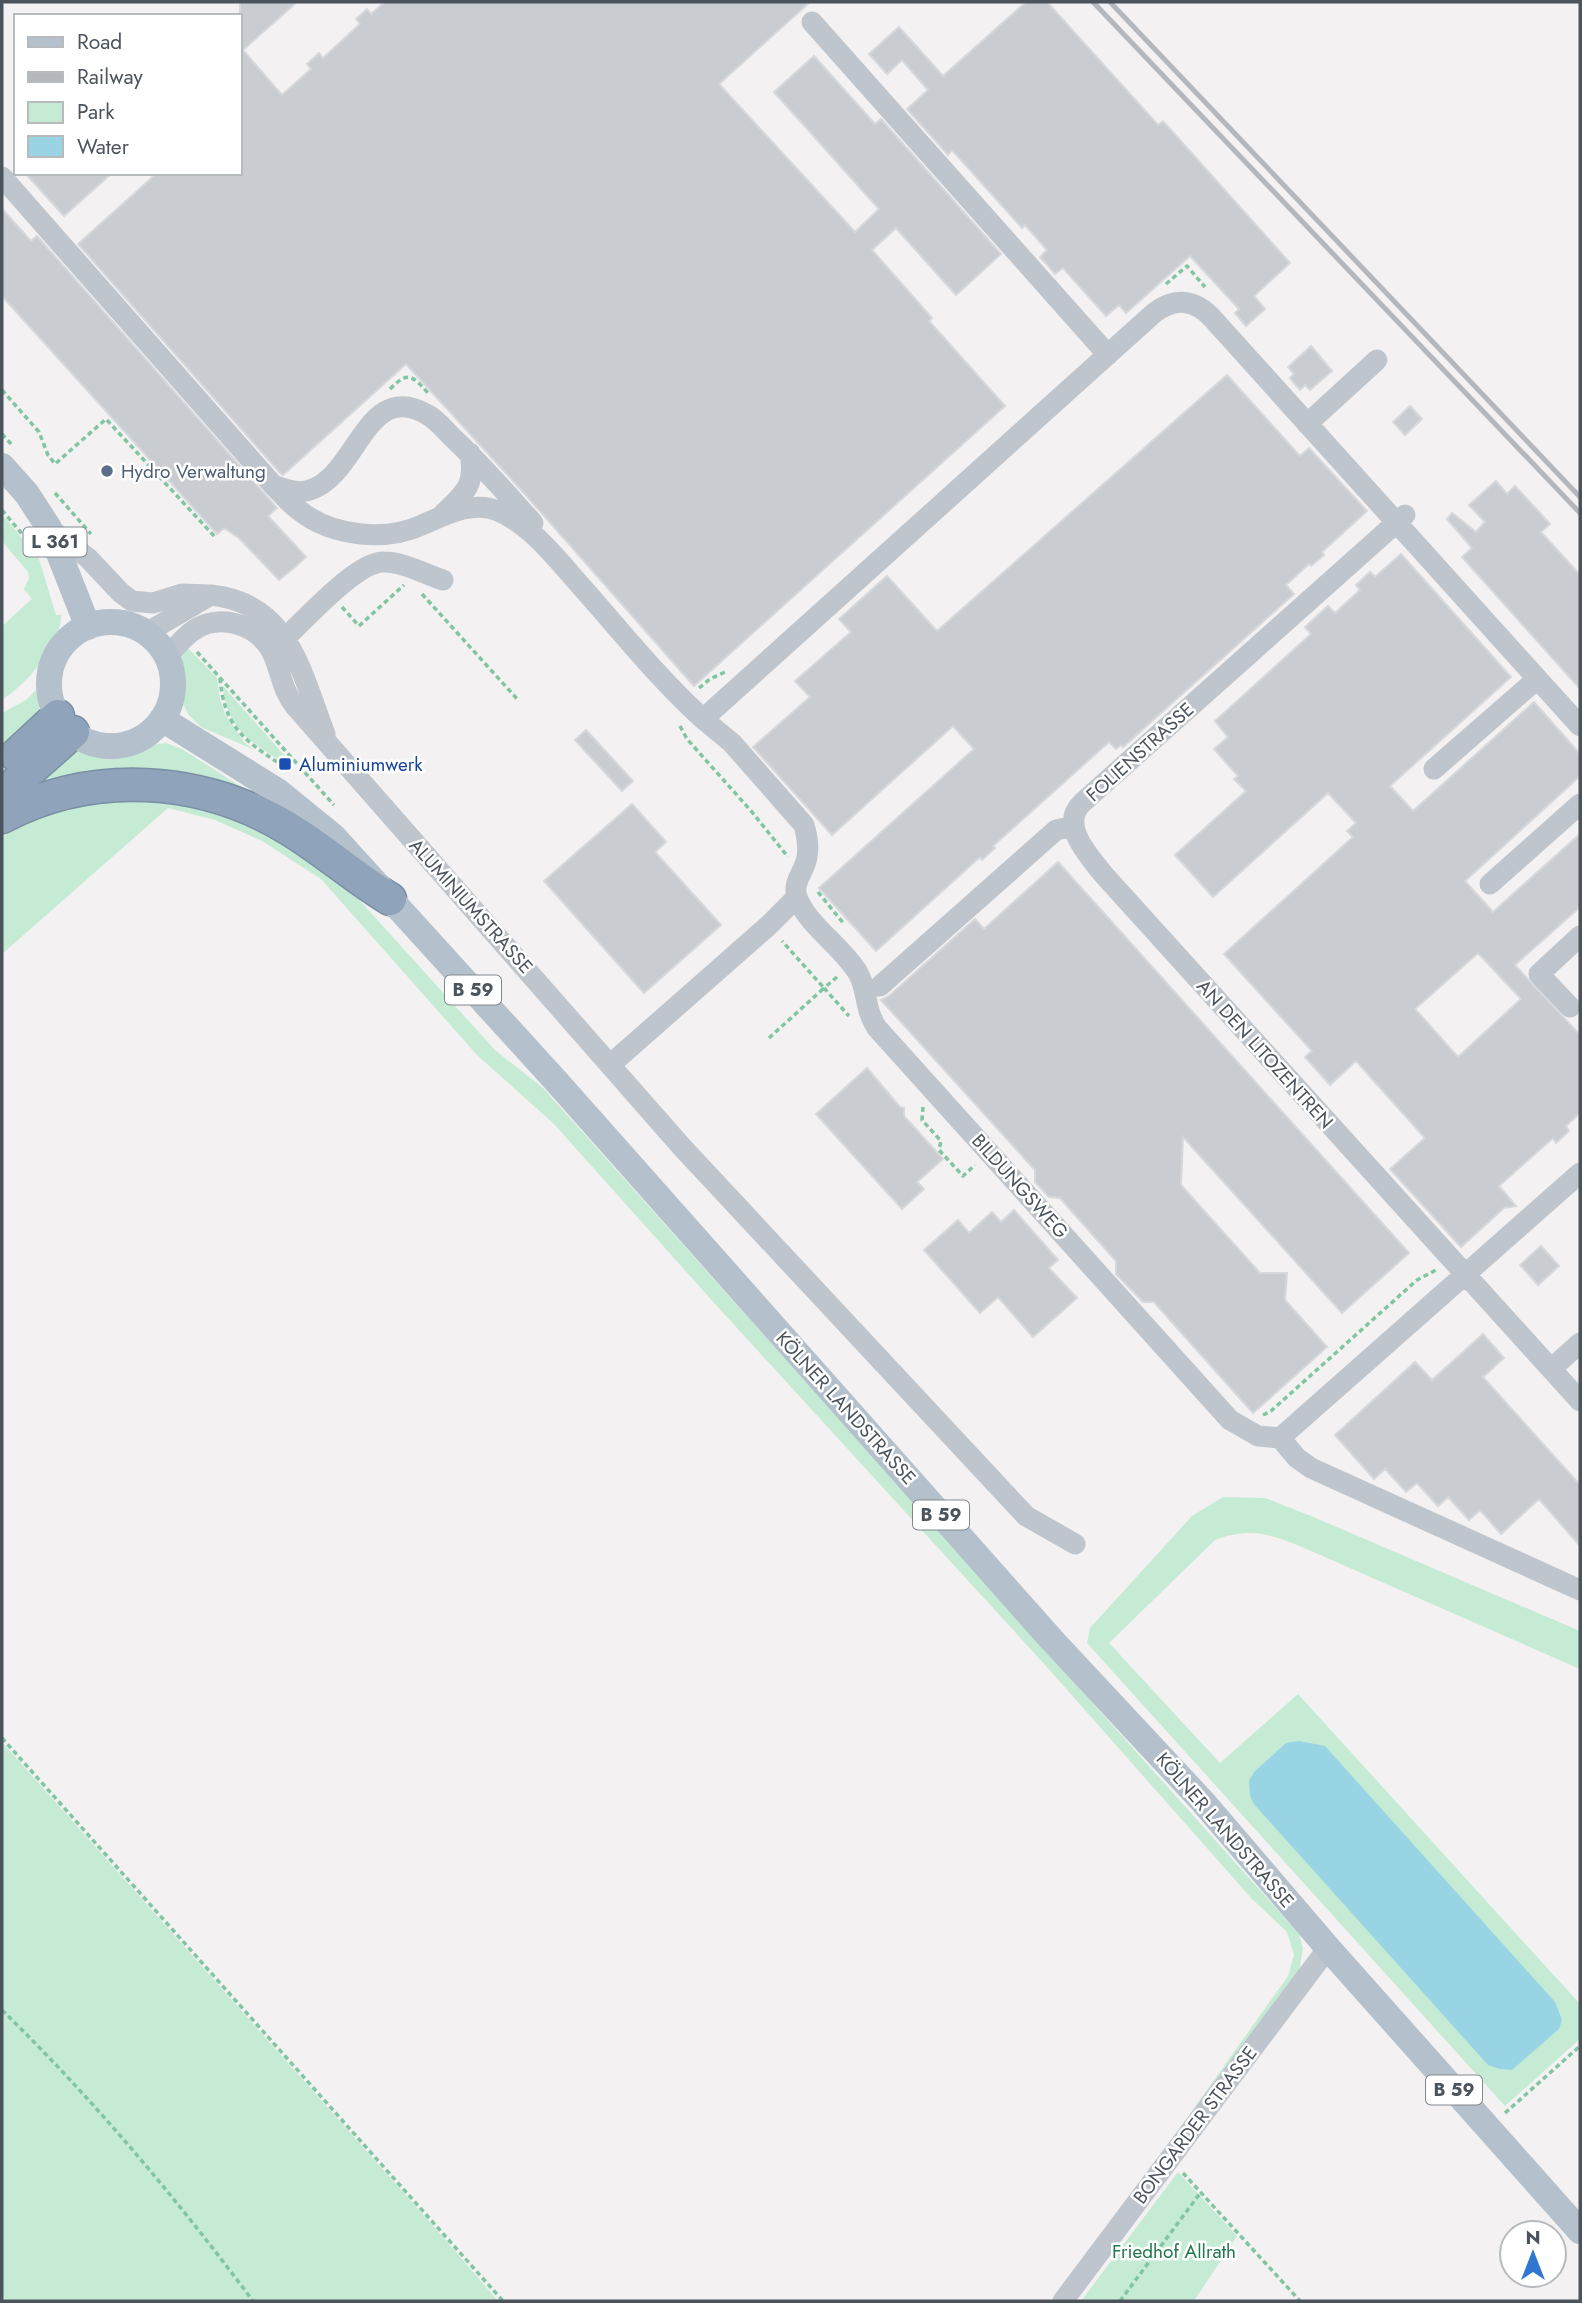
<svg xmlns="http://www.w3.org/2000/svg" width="1582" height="2303" viewBox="0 0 1582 2303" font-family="Jost,sans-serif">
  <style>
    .green { fill: #c6ebd4 }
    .water { fill: #98d4e3 }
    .building { fill: #c9ccd0; stroke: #d6d8dc; stroke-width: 2; fill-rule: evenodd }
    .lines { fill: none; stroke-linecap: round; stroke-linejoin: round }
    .highway-casing { stroke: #7a8fa5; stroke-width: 35 }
    .path { stroke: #81c5a3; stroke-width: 3.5; stroke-dasharray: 5 3.5; stroke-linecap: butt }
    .minor { stroke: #bfc5cc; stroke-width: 21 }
    .major { stroke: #b4c1cc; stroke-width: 26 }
    .highway { stroke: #8fa4ba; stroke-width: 32 }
    .rail { stroke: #b4b7bb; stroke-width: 5 }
    .service-dot { fill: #5c6f8a; stroke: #fff; stroke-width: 2.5 }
    .transit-dot { fill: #1a4fb4; stroke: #fff; stroke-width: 2.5 }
    .labels { text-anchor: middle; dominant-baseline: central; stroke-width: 5; stroke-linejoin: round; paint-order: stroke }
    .shield { fill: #fff; stroke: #81878e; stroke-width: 2 }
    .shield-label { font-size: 18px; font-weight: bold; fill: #4b545d }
    .service-label { font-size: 19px; fill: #4e5e75; stroke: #fff; text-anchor: start }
    .street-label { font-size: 19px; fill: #4b545d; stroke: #fff }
    .transit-label { font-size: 19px; fill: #164399; stroke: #fff; text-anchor: start }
    .park-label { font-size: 19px; fill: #23774c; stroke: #fff }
  </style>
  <rect width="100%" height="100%" fill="#f3f1f1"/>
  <path class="green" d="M2 514 39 559 56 615H61C62 645 26 684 2 700V626L32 599 24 589 29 578 28 572 2 541Z
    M187 647 217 678 220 699 225 714 245 743 255 750 201 727 188 714 181 700V660Z
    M223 686 291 763 288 766C254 744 226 730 223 686Z
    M36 690 40 712 23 743 2 762V713L26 700Z
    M166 743 182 749 268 804 225 791 25 799 53 758 66 752 80 751 100 757H123L150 745Z
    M136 795 255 821 343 882 495 1050 543 1088 1299 1934 1303 1948 1299 1972 1170 2142 1288 1976 1294 1955 1287 1932 1252 1899 1046 1666 716 1305 554 1124 477 1055 321 879 262 841 215 820 168 808 2 954V829L32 814Z
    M1223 1497 1265 1498 1311 1516 1580 1631V1669L1302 1547C1269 1534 1250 1527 1215 1540L1109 1643 1220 1763 1298 1694 1580 2004V2039L1505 2106 1087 1643 1090 1628 1192 1516Z
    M2 1742 444 2238 498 2301H2Z
    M1178 2172 1237 2236 1194 2301H1081Z"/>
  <path class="water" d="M1299 1741 1325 1746 1555 2002 1562 2020 1559 2029 1512 2070 1500 2069 1488 2065 1253 1803 1250 1795 1249 1781 1254 1772 1286 1743Z"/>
  <path class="building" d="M240 2H297L243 50 282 95 311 69 307 64 319 53 323 58 360 24 356 19 367 9 371 14 385 2H810L719 84 855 232 879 209 774 92 814 56 875 124 881 119 1001 254 956 295 896 228 872 250 932 318 929 321 1005 406 694 686 523 492 406 364 283 475 281 474 78 244 157 173H240Z
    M1026 2H1047L1158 125 1163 121 1290 263 1254 296 1265 309 1246 326 1235 313 1239 309 1190 256 1126 313 1119 305 1106 316 1063 268 1055 274 1040 257 1047 250 1025 225 1022 228 952 150 948 155 907 109 928 90 902 60 887 74 869 54 899 27 943 76Z
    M25 173H112L64 216Z
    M2 209 31 241 37 236 277 508 268 516 306 557 294 568 279 580 239 538 224 528 217 534 2 296Z
    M1311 346 1332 371 1310 390 1305 385 1300 390 1290 378 1294 374 1288 367Z
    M1227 375 1300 456 1309 448 1367 511 1322 552 1324 555 1311 566 1309 564 1286 585 1294 594 1123 747 1121 745 1116 749 1109 742 993 846 995 848 982 860 980 857 876 951 819 888 974 749 953 726 832 835 753 747 810 697 795 681 851 632 839 619 887 576 937 631Z
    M1410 406 1422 419 1405 435 1393 422Z
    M1496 481 1507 494 1515 486 1550 524 1541 532 1580 575V689L1462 557 1472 548 1447 519 1452 513 1476 532 1485 522 1469 505Z
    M1401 554 1511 677 1390 786 1413 811 1534 702 1580 754V776L1465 881 1493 912 1580 834V907L1515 965 1580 1035V1113L1566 1126 1569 1131 1556 1143 1553 1138 1499 1186 1516 1206 1504 1208 1461 1247 1390 1169 1425 1138 1356 1061 1330 1085 1305 1057 1312 1051 1224 954 1353 837 1347 831 1356 823 1328 793 1213 897 1175 855 1246 791 1234 779 1238 776 1214 749 1228 737 1215 721 1311 634 1305 627 1328 606 1335 613 1360 590 1356 585 1370 572 1375 577ZM1478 953 1521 999 1458 1057 1415 1009Z
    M586 730 633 781 622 791 575 740Z
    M632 804 666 842 655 852 721 925 644 993 544 881Z
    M1058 862 1409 1253 1342 1313 1183 1137 1181 1185 1260 1273H1287L1285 1300 1327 1347 1253 1413 1154 1302H1143L1116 1274V1261L1060 1198 1049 1197 1035 1182V1170L881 1000 889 996 975 919 984 929Z
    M867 1068 900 1107 904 1108V1116L943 1159 917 1182 924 1189 902 1209 816 1114Z
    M1014 1210 1058 1260 1049 1268 1077 1298 1033 1337 998 1297 980 1313 924 1250 958 1220 969 1233 992 1212 1001 1222Z
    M1541 1246 1559 1266 1538 1285 1520 1265Z
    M1483 1334 1504 1358 1483 1377 1580 1485V1546L1539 1499 1501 1534 1480 1510 1469 1520 1448 1497 1438 1506 1417 1483 1406 1492 1385 1469 1374 1479 1335 1435 1415 1362 1432 1380Z"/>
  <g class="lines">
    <g class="highway-casing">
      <path id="highway" d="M16 755 58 716
        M2 795 73 732
        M2 817C93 769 202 776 289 829 324 850 355 878 390 899"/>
    </g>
    <path class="path" d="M1166 284 1187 266 1205 287
      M390 389C408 371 412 375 428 393
      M2 390 39 432 48 455 55 464 106 419 215 537
      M2 434 12 445
      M55 493 91 534
      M2 510 28 541
      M422 594 519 701
      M342 607 359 626 404 585
      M197 652 334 805
      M220 678C224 724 241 738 277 762
      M699 688 710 679 725 672
      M680 726 687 739 752 812 788 857
      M818 892 844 924
      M837 977 824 988 849 1016
      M769 1038 824 988 782 941
      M923 1107 922 1120 941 1141 939 1150 963 1176 975 1165
      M1263 1415 1271 1411 1417 1280 1436 1270
      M2 1738 503 2301
      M2 2010C94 2100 176 2198 253 2301
      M1505 2113 1580 2046
      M1183 2173 1300 2301
      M1120 2301 1201 2192"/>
    <path class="minor" d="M812 22 1108 355
      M2 177 273 485C282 494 290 504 300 511 332 536 385 542 422 525 445 515 473 500 498 511 531 525 557 559 580 585 620 630 658 678 703 719
      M1307 424 1377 360
      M273 485C285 489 298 494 310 490 358 475 366 378 428 415 437 420 445 430 452 437 481 464 507 494 533 523
      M443 514C465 493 476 485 470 453
      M1405 515 1082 803C1059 825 1089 856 1104 875L1580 1401
      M49 528 88 558 121 593 132 601 153 603 182 594 209 595
      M146 633 211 595C289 603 301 672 325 734
      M285 638C306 619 357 561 384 562 403 562 425 574 443 580
      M167 658C175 648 183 637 194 630 219 613 256 624 271 650 281 669 281 689 295 706L681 1146 1026 1516 1075 1544
      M1434 769 1537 679
      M1490 884 1580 804
      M880 986 1056 830 1074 826
      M1570 1007 1539 974 1580 936
      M611 1064 768 926 797 897
      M1551 1369 1580 1343
      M1280 1438 1258 1436 1230 1420 877 1028C864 1009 868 990 858 973 843 947 807 925 797 897 792 882 805 871 807 857 809 845 807 836 804 825L732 743 703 719 1154 313C1175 297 1195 299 1213 319L1580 726
      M1280 1438 1580 1173
      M1280 1438 1297 1458 1311 1468 1580 1590
      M1063 2301 1328 1948"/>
    <path class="major" d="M2 466 27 494 49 528 88 627
      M49 684a62 62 0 1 1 124 0a62 62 0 1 1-124 0Z
      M162 719 279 792 333 836 556 1081 1051 1639 1203 1802 1328 1948 1580 2231"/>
    <use href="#highway" class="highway"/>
    <path class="rail" d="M1093 2 1580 513
      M1110 2 1580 497"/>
  </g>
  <circle class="service-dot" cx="107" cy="471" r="7"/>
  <rect class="transit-dot" x="278" y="757" width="14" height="14" rx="3.5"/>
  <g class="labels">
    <g class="shield">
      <rect x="23.5" y="527.5" width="63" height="29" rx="5"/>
      <rect x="445" y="975.5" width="56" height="29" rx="5"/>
      <rect x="913" y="1500.5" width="56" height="29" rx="5"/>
      <rect x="1426" y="2075.5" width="56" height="29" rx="5"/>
    </g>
    <g class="shield-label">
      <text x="55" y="542">L 361</text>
      <text x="473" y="990">B 59</text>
      <text x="941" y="1515">B 59</text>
      <text x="1454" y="2090">B 59</text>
    </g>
    <g class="service-label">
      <text x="121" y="471">Hydro Verwaltung</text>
    </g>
    <g class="street-label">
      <text transform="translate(1140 752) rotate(-42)">FOLIENSTRASSE</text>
      <text transform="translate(471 906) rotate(48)">ALUMINIUMSTRASSE</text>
      <text transform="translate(1265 1054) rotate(48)">AN DEN LITOZENTREN</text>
      <text transform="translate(1020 1186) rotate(48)">BILDUNGSWEG</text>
      <text transform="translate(846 1408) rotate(48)">KÖLNER LANDSTRASSE</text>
      <text transform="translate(1225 1830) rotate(49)">KÖLNER LANDSTRASSE</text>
      <text transform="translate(1195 2125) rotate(-53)">BONGARDER STRASSE</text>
    </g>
    <g class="transit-label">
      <text x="299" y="764">Aluminiumwerk</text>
    </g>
    <g class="park-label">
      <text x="1174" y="2251">Friedhof Allrath</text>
    </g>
  </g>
  <rect width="1582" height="2303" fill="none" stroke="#4b545d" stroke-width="7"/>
  <rect x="14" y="14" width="228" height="161" fill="#ffffff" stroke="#b7bbbe" stroke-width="2"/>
  <rect x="28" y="37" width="35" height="10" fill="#b4c1cc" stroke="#b7bbbe" stroke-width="2"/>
  <text x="77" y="49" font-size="21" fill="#4b545d">Road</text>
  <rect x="28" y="72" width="35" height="10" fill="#b4b7bb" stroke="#b7bbbe" stroke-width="2"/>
  <text x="77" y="84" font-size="21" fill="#4b545d">Railway</text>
  <rect x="28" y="102" width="35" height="21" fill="#c6ebd4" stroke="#b7bbbe" stroke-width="2"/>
  <text x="77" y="119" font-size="21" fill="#4b545d">Park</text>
  <rect x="28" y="136" width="35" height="21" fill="#98d4e3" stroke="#b7bbbe" stroke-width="2"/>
  <text x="77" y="154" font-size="21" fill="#4b545d">Water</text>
  <g transform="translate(1533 2254)"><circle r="33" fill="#ffffff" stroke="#b7bbbe" stroke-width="2"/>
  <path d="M0-5L12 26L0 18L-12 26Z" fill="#2f77d0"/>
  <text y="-10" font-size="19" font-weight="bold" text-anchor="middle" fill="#4b545d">N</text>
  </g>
</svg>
